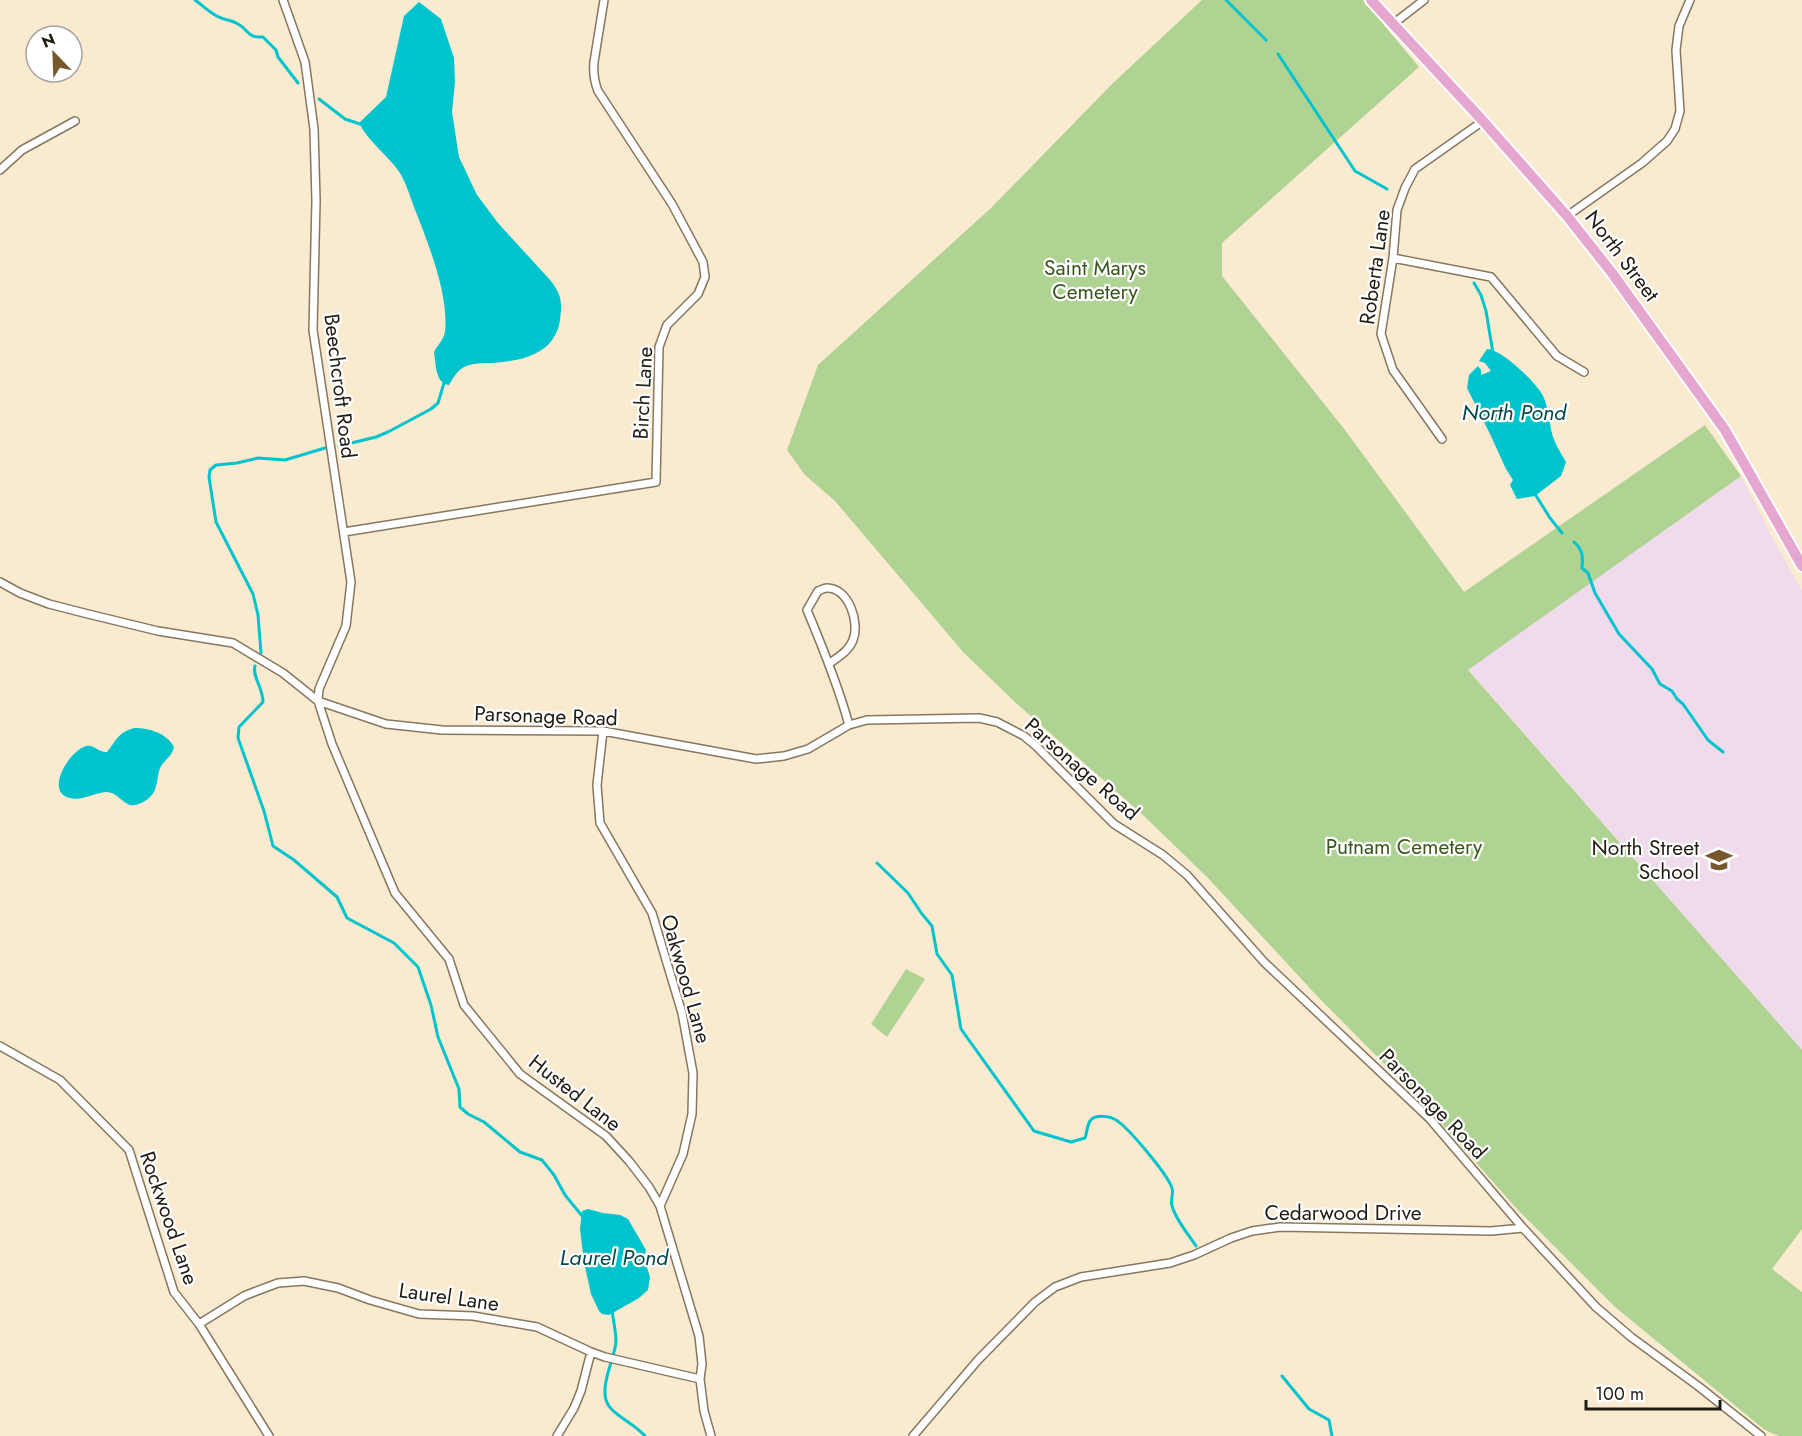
<svg xmlns="http://www.w3.org/2000/svg" width="1802" height="1436" viewBox="0 0 1802 1436" font-family="Jost,sans-serif">
  <style>
    .education { fill: #efdbeb }
    .green { fill: #aed393 }
    .water { fill: #00c4cd }
    .lines { fill: none; stroke-linecap: round; stroke-linejoin: round }
    .stream { stroke: #00c4cd; stroke-width: 3 }
    .street-casing { stroke: #857760; stroke-width: 10 }
    .primary-casing { stroke: #fff; stroke-width: 14 }
    .street { stroke: #fff; stroke-width: 7 }
    .primary { stroke: #e5a6cf; stroke-width: 10 }
    .labels { text-anchor: middle; dominant-baseline: central; stroke-width: 4.5; stroke-linejoin: round; paint-order: stroke }
    .street-label { font-size: 21px; fill: #211c12; stroke: #fff }
    .park-label { font-size: 21px; fill: #38571c; stroke: #fff }
    .poi-label { font-size: 21px; fill: #211c12; stroke: #fff; text-anchor: end }
    .water-label { font-size: 22px; font-style: italic; fill: #00484c; stroke: #fff }
  </style>
  <rect width="100%" height="100%" fill="#faead0"/>
  <path class="education" d="M1741 476 1780 552 1802 590V1050L1468 669Z"/>
  <path class="green" d="M1202 0H1363L1419 67 1222 243V276L1345 430 1464 592 1705 425 1741 476 1468 670 1802 1050V1229L1772 1269 1802 1292V1436H1779L1765 1430 1615 1307 1517 1209 1426 1106 1318 997 1208 878 1143 815 1016 703 964 653 835 501 805 475 787 450 818 365 991 208 1113 83Z
    M906 969 925 979 887 1037 871 1024Z"/>
  <path class="water" d="M419 2 441 19 454 58 455 82 452 112 459 157 477 195 498 223 551 281C562 296 562 302 560 320 555 355 520 361 492 363 484 363 471 363 464 367 457 371 453 378 449 385 435 383 436 364 434 352 437 346 444 339 445 332 449 294 428 243 414 207 410 196 406 183 400 173 388 155 369 143 359 123L386 97 404 16Z
    M1487 349C1501 349 1536 382 1543 396 1549 408 1549 424 1553 437 1556 445 1561 454 1566 462L1561 476 1535 496 1517 499 1510 485 1513 480 1506 469 1490 434 1467 388 1469 375 1478 366 1481 370V375L1491 371 1485 363 1479 361Z
    M134 728C149 728 167 733 174 747 172 756 166 759 161 766 157 774 158 784 154 792 150 799 138 807 130 805 121 802 117 792 106 792 93 793 83 801 70 798 44 792 69 751 86 746 94 744 99 753 107 752 117 740 117 733 134 728Z
    M588 1209 603 1213 620 1215 628 1219 646 1250 644 1258 650 1277 648 1290 639 1298 609 1315 602 1314 599 1311 591 1294 584 1262 580 1229 582 1211Z"/>
  <g class="lines">
    <path class="stream" d="M195 0C202 5 208 11 215 15 223 20 232 20 238 24 249 30 247 38 263 37L276 50 278 57 298 83
      M1226 0 1266 40
      M1278 54 1355 171 1387 189
      M319 99 345 119 360 124
      M1474 283 1481 295 1486 311 1493 353
      M339 446 376 437 388 432 431 409 438 403 444 383
      M1535 494 1550 518 1562 533
      M1574 542C1583 550 1583 556 1582 568L1588 573 1595 593 1619 634 1652 669 1660 684 1672 691 1677 699 1683 704 1708 740 1723 752
      M261 653 258 615 253 594 216 522 209 477 210 470 216 465 237 463 258 458 285 460 325 448
      M255 666C252 677 263 687 263 702L239 727 238 738 264 811 273 846 294 860 337 897 347 918 394 943 418 967 431 1005 438 1037 459 1089 460 1107 468 1114 484 1122 520 1152 542 1160 554 1175 565 1195 583 1217
      M877 863 908 893 922 914 932 926 937 954 952 975 961 1029 1034 1131 1071 1142 1085 1138C1087 1133 1087 1125 1090 1121 1095 1114 1110 1116 1116 1120 1128 1127 1168 1175 1172 1188 1174 1193 1170 1200 1172 1206 1176 1220 1188 1234 1196 1246
      M612 1309C613 1320 616 1331 616 1342 615 1358 597 1390 609 1406 615 1416 635 1424 645 1436
      M1282 1376 1309 1409 1329 1420 1332 1436"/>
    <g class="street-casing">
      <path id="street" d="M283 0 305 62 314 129 316 201 313 330 351 582 346 626 319 689 318 701 332 744 395 893 449 959 464 1005 520 1074 606 1136 629 1161 649 1187 660 1206 699 1336 702 1364 700 1379 704 1411 711 1436
        M1393 24 1424 0
        M0 170 22 150 75 121
        M1567 216 1642 163 1667 141 1675 129 1680 111 1676 50 1679 26 1690 0
        M1393 258 1491 277 1557 356 1584 372
        M1442 439 1393 370 1381 334 1393 258 1397 210 1405 188 1415 169 1483 121
        M344 532 656 482 659 347 667 325 698 294 705 277 703 262 672 204 598 91C594 81 593 73 594 62L604 0
        M0 582 20 593 49 604 88 614 158 631 233 643 283 673 318 701 386 724 442 730 603 731 756 759 784 756 808 749 849 725 867 720 979 718 997 722 1024 736 1036 746 1114 824 1163 855 1187 875 1264 962 1429 1118 1523 1228 1596 1307 1631 1337 1698 1386 1761 1436
        M830 663C838 657 849 651 853 640 860 623 849 588 827 588 824 588 821 590 818 591L807 610C823 648 838 685 849 725
        M603 731 597 785 600 823 652 913 682 1013 693 1073 692 1114 683 1154 660 1206
        M0 1046 60 1080 129 1150 174 1292 199 1324 269 1436
        M199 1324 244 1296 254 1292 278 1283 304 1281 338 1288 370 1300 419 1314 473 1316 537 1327 591 1352 605 1357 700 1379
        M557 1436 574 1408 581 1391 591 1352
        M913 1436 978 1360 1035 1302 1055 1287 1081 1277 1170 1263 1194 1255 1231 1238 1252 1231 1280 1227 1491 1231 1523 1228"/>
    </g>
    <g class="primary-casing">
      <path id="primary" d="M1371 0 1483 121 1567 216 1612 273 1725 430 1802 566"/>
    </g>
    <use href="#street" class="street"/>
    <use href="#primary" class="primary"/>
  </g>
  <defs>
    <g id="school-bare" transform="scale(2.07)"><path d="M0-5L7-2L0 1L-7-2ZM-4 1L0 2.5L4 1V4Q0 6-4 4Z" fill="#77582d" stroke="#fff" stroke-width="2.5" paint-order="stroke"/></g>
  </defs>
  <g fill-rule="evenodd">
    <use href="#school-bare" x="1719" y="860"/>
  </g>
  <g class="labels">
    <g class="street-label">
      <text transform="translate(1622 256) rotate(53)">North Street</text>
      <text transform="translate(1375 267) rotate(-82)">Roberta Lane</text>
      <text transform="translate(340 386) rotate(83)">Beechcroft Road</text>
      <text transform="translate(643 393) rotate(-87)">Birch Lane</text>
      <text transform="translate(546 716) rotate(2)">Parsonage Road</text>
      <text transform="translate(1082 769) rotate(41)">Parsonage Road</text>
      <text transform="translate(686 979) rotate(74)">Oakwood Lane</text>
      <text transform="translate(575 1093) rotate(38)">Husted Lane</text>
      <text transform="translate(1433 1104) rotate(46)">Parsonage Road</text>
      <text x="1343" y="1213">Cedarwood Drive</text>
      <text transform="translate(169 1218) rotate(71)">Rockwood Lane</text>
      <text transform="translate(449 1297) rotate(8)">Laurel Lane</text>
    </g>
    <g class="park-label">
      <text x="1095" y="268">Saint Marys<tspan x="1095" dy="24">Cemetery</tspan></text>
      <text x="1404" y="847">Putnam Cemetery</text>
    </g>
    <g class="poi-label">
      <text x="1699" y="848">North Street<tspan x="1699" dy="24">School</tspan></text>
    </g>
    <g class="water-label">
      <text x="1514" y="412">North Pond</text>
      <text x="614" y="1257">Laurel Pond</text>
    </g>
  </g>
  <g transform="translate(54 54) rotate(337)"><circle r="28" fill="#ffffff" stroke="#a6a4a0" stroke-width="1.5"/>
  <path d="M0-4.5L10 22L0 15L-10 22Z" fill="#77582d"/>
  <text y="-9" font-size="16" font-weight="bold" text-anchor="middle" fill="#211c12">N</text>
  </g>
  <path d="M1586 1400v9h134v-9" fill="none" stroke="#211c12" stroke-width="3"/>
  <text x="1595" y="1400" font-size="18" fill="#211c12" stroke="#ffffff" stroke-width="4.5" paint-order="stroke">100 m</text>
</svg>
